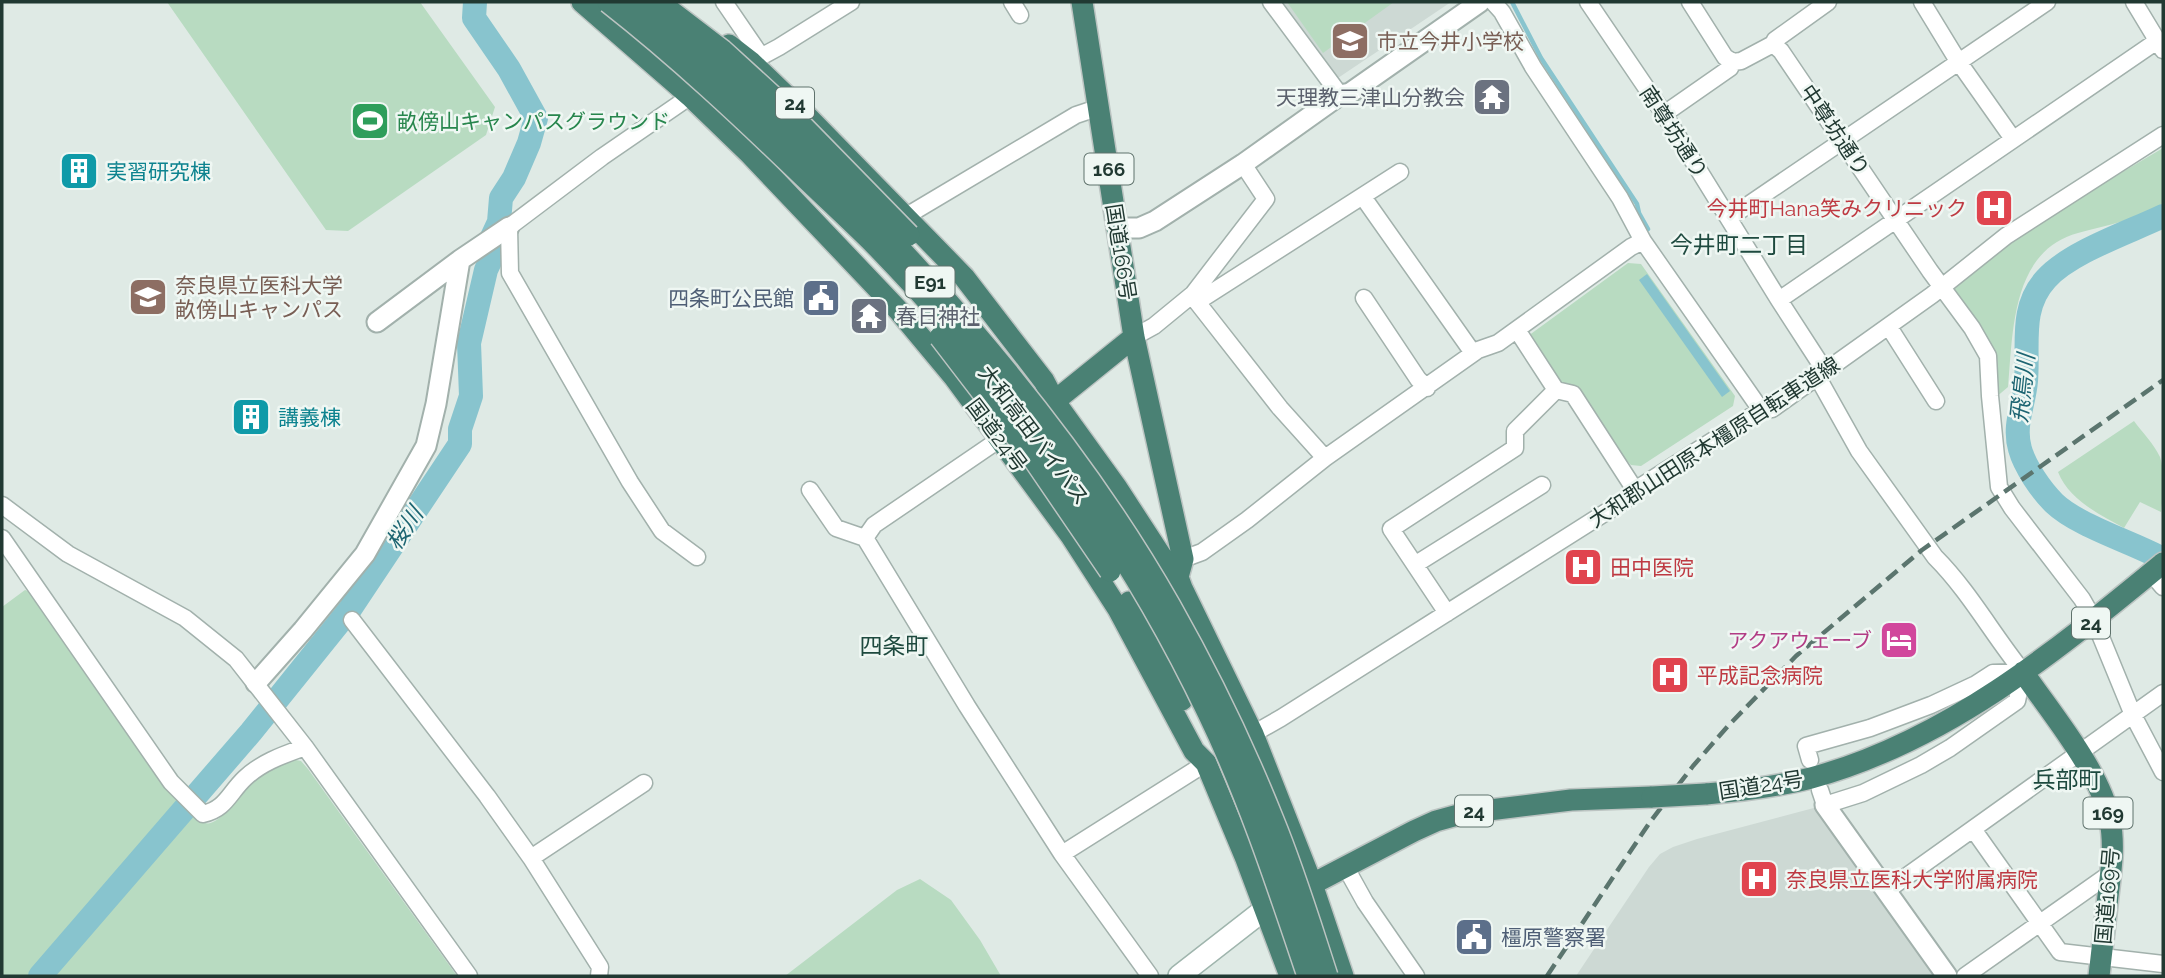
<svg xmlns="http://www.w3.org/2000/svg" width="2165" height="978" viewBox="0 0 2165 978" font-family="Raleway,'Noto Sans JP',sans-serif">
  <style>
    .built { fill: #cdd9d4 }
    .green { fill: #b8dbc1 }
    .water { fill: #88c4ce }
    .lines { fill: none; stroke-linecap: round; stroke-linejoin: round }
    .stream { stroke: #88c4ce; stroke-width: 4.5 }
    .river { stroke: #88c4ce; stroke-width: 24 }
    .minor-casing { stroke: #a2b1ac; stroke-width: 19 }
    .tertiary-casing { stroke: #a2b1ac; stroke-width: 23 }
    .secondary-casing { stroke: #9fb5ad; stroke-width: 24 }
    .trunk-casing { stroke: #bcc4c2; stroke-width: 24 }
    .minor { stroke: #fff; stroke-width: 16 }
    .tertiary { stroke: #fff; stroke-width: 19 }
    .secondary { stroke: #fff; stroke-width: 21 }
    .trunk { stroke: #4a8174; stroke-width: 21 }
    .rail { stroke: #5b756e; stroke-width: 4.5; stroke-dasharray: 14 7; stroke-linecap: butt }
    .trunk-bridge-casing { stroke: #bcc4c2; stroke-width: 24; stroke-linecap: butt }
    .trunk-bridge { stroke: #4a8174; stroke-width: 21 }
    .labels { text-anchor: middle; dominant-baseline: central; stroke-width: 5; stroke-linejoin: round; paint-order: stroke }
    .shield { fill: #eff7f3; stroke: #5f726c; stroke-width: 2 }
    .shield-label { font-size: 19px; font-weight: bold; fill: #213932 }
    .education-label { font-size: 21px; fill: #785e54; stroke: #eff7f3; text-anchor: start }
    .worship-label { font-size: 21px; fill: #5b616d; stroke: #eff7f3; text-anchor: end }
    .leisure-label { font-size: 21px; fill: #27864d; stroke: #eff7f3; text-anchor: start }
    .street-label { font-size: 21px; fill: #213932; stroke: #eff7f3 }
    .culture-label { font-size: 21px; fill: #0d838f; stroke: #eff7f3; text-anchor: start }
    .health-label { font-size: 21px; fill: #be3a42; stroke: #eff7f3; text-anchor: start }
    .service-label { font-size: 21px; fill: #4e5e75; stroke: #eff7f3; text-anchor: end }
    .hotel-label { font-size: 21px; fill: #b23c85; stroke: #eff7f3; text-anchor: end }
    .neighbourhood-label { font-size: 23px; fill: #1e4a3f; stroke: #eff7f3 }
    .water-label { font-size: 23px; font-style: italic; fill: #1d6572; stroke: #eff7f3 }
  </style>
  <rect width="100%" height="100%" fill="#dfeae5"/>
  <path class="built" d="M1278 2H1451L1335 80Z
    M1825 805 1947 976H1576L1649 867 1660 854 1673 847 1697 839Z"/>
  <path class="green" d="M167 2H420L495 107 486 135 348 231 326 230Z
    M1287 2H1394L1323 53Z
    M2163 148V203C2137 220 2108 225 2078 233 2011 251 2013 333 2008 387L1995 398 1993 356 1953 292V286L2050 215Z
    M1628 263 1641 264 1735 396 1733 406 1641 466 1631 465 1627 461 1623 462 1561 384 1528 336Z
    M2134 421C2142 432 2154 444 2160 457 2165 472 2163 496 2161 512L2140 502 2124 528C2099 514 2069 500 2058 472Z
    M25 590 33 593 198 819C203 823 208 825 213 822 222 818 227 809 233 802 250 785 268 767 291 759L301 761 308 769 457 976H2V607Z
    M920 879 951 900 980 940 1001 976H785L897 890Z"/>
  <path class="water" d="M1647 274 1730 391 1722 397 1639 280Z"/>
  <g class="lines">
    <path class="stream" d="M1512 2 1541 58 1637 204 1639 213 1648 229"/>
    <path class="river" d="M2163 216C2130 232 2070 252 2046 279 2019 308 2029 346 2026 381 2024 405 2013 425 2020 449 2025 467 2041 490 2054 503 2078 526 2132 542 2163 559
      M40 976 251 732 350 609 460 444V429L471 396 469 343 486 270 498 244 492 237 499 222 501 198 514 178 529 143 536 118 509 69 474 18 475 2"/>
    <g class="minor-casing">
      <path id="minor" d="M724 2 761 56
        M1012 2 1020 15
        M1271 2 1340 95
        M1493 2 1502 12 1533 67 1620 198 1643 241 1761 410
        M1588 2 1664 114 1779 300 1825 371
        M1690 2 1725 57 1733 62
        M1922 2 1958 61 2013 139
        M2134 2 2163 50
        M1773 44 1781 51 1930 271 1972 328 1988 356 1990 396 1999 487 2012 508 2082 599 2094 620 2133 715 2163 772
        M742 67 779 47 851 2
        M1664 114 1730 68 1733 62 1741 61 1773 44 1775 40 1828 2
        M1363 197 1473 353
        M1729 218 2047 2
        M898 221 1076 115 1100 107
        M1193 294 1197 302 1400 172
        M1364 298 1418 379 1427 388
        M1779 300 2157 41
        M1197 302 1280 408 1325 458
        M1889 327 1936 401
        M1517 330 1556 390 1573 394 1635 490
        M1134 337 1154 326 1193 294 1266 199 1243 164
        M1817 376 1859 451 1935 557C1969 591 1993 635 2023 672
        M810 490 836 528 865 538 967 706 1062 854 1150 976
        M2 505 68 554 185 618 236 659 305 747 469 976
        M2 538 171 782 203 814C226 809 229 793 245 778 262 762 283 755 305 747
        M865 538 874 525 1000 439
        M697 557 662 531 630 482 510 273 509 227 602 157 698 91
        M1183 559 1202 552 1247 520 1325 458 1478 350 1498 343 1631 247 1643 241
        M1416 564 1542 485
        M2151 573 2163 587
        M1447 613 1391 529 1515 448V431L1556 390
        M352 620 487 796 531 858 600 967 599 976
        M1253 734 1281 718 1630 497 1635 490 1761 410 1772 409 1932 295 2006 236 2163 135
        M1810 760 1806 746 1870 728 1931 705 1976 684 1993 673 2023 672
        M1820 790 1825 805 1863 793 1921 765 1950 748 2017 701 2023 672
        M1973 829 2060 952 2163 964
        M1062 854 1206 763
        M531 858 644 783
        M1345 866 1365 902 1416 976
        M1886 891 2163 693
        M1965 976 2111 873"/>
    </g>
    <g class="tertiary-casing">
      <path id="tertiary" d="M1117 228H1139L1155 221 1243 164 1340 95 1350 93 1480 2
        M377 322 460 260
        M256 683 303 630 365 554 426 446 436 404 460 260 509 227
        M1825 805 1947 976"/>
    </g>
    <g class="secondary-casing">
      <path id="secondary" d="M1179 976 1265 909"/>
    </g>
    <g class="trunk-casing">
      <path id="trunk" d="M582 2 690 96 750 154 899 311 954 377 1071 536 1118 609 1194 751 1206 763 1246 859 1290 976
        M1082 2 1134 337 1183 559 1178 577 1182 588
        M729 45 751 62 799 108 964 277 1044 381 1055 402 1117 488 1182 588 1253 734 1312 884 1343 976
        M1046 408 1134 337
        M1129 602 1162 658 1182 700
        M2023 672C2051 713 2101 772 2110 821 2115 845 2111 871 2108 896 2105 923 2102 949 2099 976
        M1706 794C1741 791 1776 787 1811 778 1947 741 2056 651 2163 563
        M1301 890 1414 831 1436 821 1465 813 1571 800 1652 797"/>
    </g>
    <use href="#minor" class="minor"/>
    <use href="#tertiary" class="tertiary"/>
    <use href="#secondary" class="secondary"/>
    <use href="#trunk" class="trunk"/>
    <path class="rail" d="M1547 976 1650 822 1693 766 1728 726 1796 656 1922 550 2163 380"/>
    <g class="trunk-bridge-casing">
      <path id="trunk-bridge" d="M608 2C677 56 741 116 804 177 828 200 852 222 875 245 1008 382 1126 540 1208 713 1249 798 1278 887 1308 976
        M635 2C739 83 835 176 923 274 1016 377 1102 486 1170 606 1209 675 1244 747 1273 820 1294 871 1310 924 1327 976
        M659 2 722 50 780 103 909 235
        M940 337 1035 461 1110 571
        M1652 797 1706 794"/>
    </g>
    <use href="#trunk-bridge" class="trunk-bridge"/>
  </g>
  <defs>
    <g id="school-square" transform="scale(2.0125)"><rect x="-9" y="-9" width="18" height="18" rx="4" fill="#8d6e63" stroke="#eff7f3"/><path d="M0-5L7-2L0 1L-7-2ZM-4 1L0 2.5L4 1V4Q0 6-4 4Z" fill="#fff"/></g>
    <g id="temple-square" transform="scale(2.0125)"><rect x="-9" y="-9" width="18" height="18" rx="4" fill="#6b7280" stroke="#eff7f3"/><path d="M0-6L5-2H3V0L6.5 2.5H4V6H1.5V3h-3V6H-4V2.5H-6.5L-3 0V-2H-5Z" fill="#fff"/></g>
    <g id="stadium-square" transform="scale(2.0125)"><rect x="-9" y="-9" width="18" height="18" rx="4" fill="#2e9e5b" stroke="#eff7f3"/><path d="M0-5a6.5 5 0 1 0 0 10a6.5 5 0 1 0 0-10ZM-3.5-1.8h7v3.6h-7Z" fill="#fff"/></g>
    <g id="building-square" transform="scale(2.0125)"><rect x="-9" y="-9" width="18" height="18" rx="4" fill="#0f9aa8" stroke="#eff7f3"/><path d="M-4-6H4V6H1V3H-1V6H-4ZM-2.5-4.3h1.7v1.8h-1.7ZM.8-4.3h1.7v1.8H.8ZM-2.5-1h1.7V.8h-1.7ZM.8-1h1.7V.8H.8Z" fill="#fff"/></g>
    <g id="hospital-square" transform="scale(2.0125)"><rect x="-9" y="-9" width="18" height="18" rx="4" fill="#e0444e" stroke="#eff7f3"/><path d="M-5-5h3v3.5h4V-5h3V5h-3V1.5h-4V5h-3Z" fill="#fff"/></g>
    <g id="university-square" transform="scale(2.0125)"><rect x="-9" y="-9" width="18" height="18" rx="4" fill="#8d6e63" stroke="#eff7f3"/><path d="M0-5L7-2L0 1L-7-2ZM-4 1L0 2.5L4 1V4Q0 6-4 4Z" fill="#fff"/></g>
    <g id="civic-square" transform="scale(2.0125)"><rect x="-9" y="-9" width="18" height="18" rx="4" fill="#5c6f8a" stroke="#eff7f3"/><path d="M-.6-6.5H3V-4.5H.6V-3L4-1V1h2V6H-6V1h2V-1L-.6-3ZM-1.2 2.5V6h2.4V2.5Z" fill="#fff"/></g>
    <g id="hotel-square" transform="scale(2.0125)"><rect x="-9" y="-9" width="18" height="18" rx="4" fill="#d1479c" stroke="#eff7f3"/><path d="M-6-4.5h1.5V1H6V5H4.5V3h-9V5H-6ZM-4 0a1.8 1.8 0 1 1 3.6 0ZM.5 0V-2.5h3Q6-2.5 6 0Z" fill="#fff"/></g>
  </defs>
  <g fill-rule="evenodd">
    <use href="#school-square" x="1350" y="41"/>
    <use href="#temple-square" x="1492" y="97"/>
    <use href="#stadium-square" x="370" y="121"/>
    <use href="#building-square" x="79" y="171"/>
    <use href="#hospital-square" x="1994" y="208"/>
    <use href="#university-square" x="148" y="297"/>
    <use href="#civic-square" x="821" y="298"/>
    <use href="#temple-square" x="869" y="316"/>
    <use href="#building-square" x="251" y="417"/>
    <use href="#hospital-square" x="1583" y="567"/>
    <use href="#hotel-square" x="1899" y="640"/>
    <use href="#hospital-square" x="1670" y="675"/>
    <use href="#hospital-square" x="1759" y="879"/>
    <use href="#civic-square" x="1474" y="937"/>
  </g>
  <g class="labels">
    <g class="shield">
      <rect x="776" y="87.5" width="38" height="31" rx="5"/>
      <rect x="1084.5" y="153.5" width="49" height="31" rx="5"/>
      <rect x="905.5" y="266.5" width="49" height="31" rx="5"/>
      <rect x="2072" y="607.5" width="38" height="31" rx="5"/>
      <rect x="1455" y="795.5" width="38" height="31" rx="5"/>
      <rect x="2083.5" y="797.5" width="49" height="31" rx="5"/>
    </g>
    <g class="shield-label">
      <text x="795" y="103">24</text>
      <text x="1109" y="169">166</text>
      <text x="930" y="282">E91</text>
      <text x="2091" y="623">24</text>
      <text x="1474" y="811">24</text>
      <text x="2108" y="813">169</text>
    </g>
    <g class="education-label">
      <text x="1377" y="41">市立今井小学校</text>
      <text x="175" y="285">奈良県立医科大学<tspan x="175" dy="24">畝傍山キャンパス</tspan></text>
    </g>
    <g class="worship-label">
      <text x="1465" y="97">天理教三津山分教会</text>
      <text x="896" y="316" text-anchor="start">春日神社</text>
    </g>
    <g class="leisure-label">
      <text x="397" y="121">畝傍山キャンパスグラウンド</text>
    </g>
    <g class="street-label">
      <text transform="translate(1835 130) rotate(56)">中尊坊通り</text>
      <text transform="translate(1674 132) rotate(57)">南尊坊通り</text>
      <text transform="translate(1121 252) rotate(81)">国道166号</text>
      <text transform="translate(997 435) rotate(53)">国道24号</text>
      <text transform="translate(1034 435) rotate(53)">大和高田バイパス</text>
      <text transform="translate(1714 442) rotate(-33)">大和郡山田原本橿原自転車道線</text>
      <text transform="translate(1761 785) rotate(-9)">国道24号</text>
      <text transform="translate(2107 896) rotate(-85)">国道169号</text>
    </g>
    <g class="culture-label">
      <text x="106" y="171">実習研究棟</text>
      <text x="278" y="417">講義棟</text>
    </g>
    <g class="health-label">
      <text x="1967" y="208" text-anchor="end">今井町Hana笑みクリニック</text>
      <text x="1610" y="567">田中医院</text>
      <text x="1697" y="675">平成記念病院</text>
      <text x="1786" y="879">奈良県立医科大学附属病院</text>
    </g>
    <g class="service-label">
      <text x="794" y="298">四条町公民館</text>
      <text x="1501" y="937" text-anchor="start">橿原警察署</text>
    </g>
    <g class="hotel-label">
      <text x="1872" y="640">アクアウェーブ</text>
    </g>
    <g class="neighbourhood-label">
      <text x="1739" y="244">今井町二丁目</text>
      <text x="894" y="645">四条町</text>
      <text x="2067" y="779">兵部町</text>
    </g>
    <g class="water-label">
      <text transform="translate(2022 388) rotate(-84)">飛鳥川</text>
      <text transform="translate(404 528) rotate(-56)">桜川</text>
    </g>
  </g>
  <rect width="2165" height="978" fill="none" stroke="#213932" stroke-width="7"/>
</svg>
